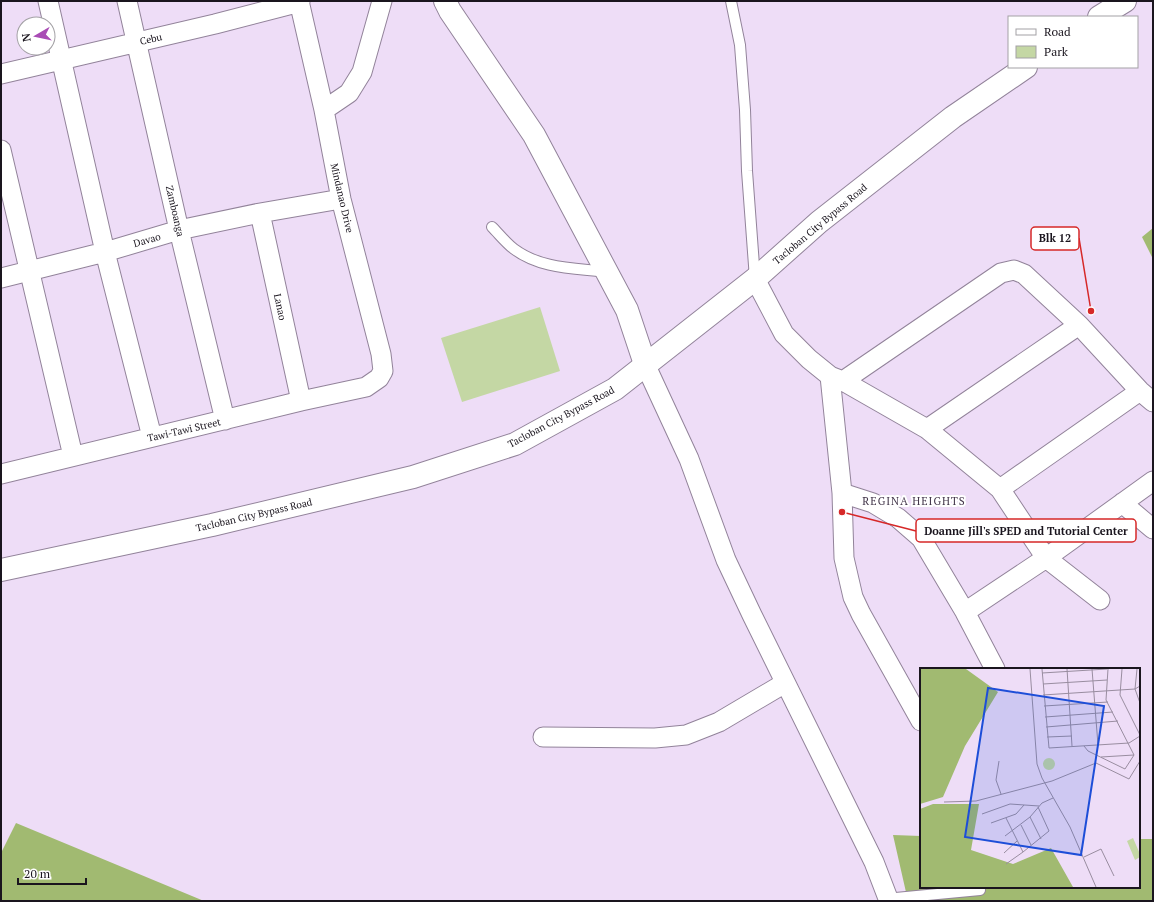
<svg xmlns="http://www.w3.org/2000/svg" width="1154" height="902" viewBox="0 0 1154 902" font-family="'PT Serif',serif">
  <style>
    .green { fill: #c4d7a4 }
    .forest { fill: #a1ba71 }
    .lines { fill: none; stroke-linecap: round; stroke-linejoin: round }
    .service-casing { stroke: #92839a; stroke-width: 12 }
    .minor-casing { stroke: #92839a; stroke-width: 21 }
    .tertiary-casing { stroke: #92839a; stroke-width: 24 }
    .trunk-casing { stroke: #92839a; stroke-width: 24 }
    .service { stroke: #fff; stroke-width: 10 }
    .minor { stroke: #fff; stroke-width: 19 }
    .tertiary { stroke: #fff; stroke-width: 22 }
    .trunk { stroke: #fff; stroke-width: 22 }
    .labels { text-anchor: middle; dominant-baseline: central; stroke-width: 4; stroke-linejoin: round; paint-order: stroke }
    .street-label { font-size: 10px; fill: #1a151e; stroke: #fff }
    .neighbourhood-label { font-size: 11px; letter-spacing: 1px; fill: #423549; stroke: #fff }
    .inset-road { fill: none; stroke: #998da0; stroke-width: 1 }
    .view { fill: #1d4ed8; fill-opacity: 0.15; stroke: #1d4ed8; stroke-width: 2 }
    .inset-edge { fill: none; stroke: #1a151e; stroke-width: 2 }
    .leader { fill: none; stroke: #d62828; stroke-width: 1.5 }
    .callout-dot { fill: #d62828; stroke: #fff; stroke-width: 1.5 }
    .callout { fill: #fff; stroke: #d62828; stroke-width: 1.5 }
    .callout-label { font-size: 11px; text-anchor: middle; font-weight: bold; fill: #1a151e }
  </style>
  <rect width="100%" height="100%" fill="#eeddf7"/>
  <path class="green" d="M540 307 560 371 462 402 441 338Z"/>
  <path class="forest" d="M1153 228V259L1142 237Z
    M16 823 204 901H1V853Z
    M893 835 921 836V887H1139V839H1153V901H908Z"/>
  <g class="lines">
    <g class="service-casing">
      <path id="service" d="M731 1 740 45 745 110 747 171 755 279
        M492 227C499 234 506 243 514 249 541 269 574 268 606 272
        M885 899 980 890"/>
    </g>
    <g class="minor-casing">
      <path id="minor" d="M48 1 105 252 152 437
        M127 1 179 230 225 420
        M1 74 215 24 300 2
        M324 110 349 93 362 72 382 1
        M1 150 73 456
        M260 213 301 401
        M1 278 105 252 179 230 260 213 341 199
        M755 279 784 334 809 359 830 376 843 381 927 429 1000 489 1046 558 1100 600
        M645 364 689 459 726 560 752 615 874 862 889 901
        M830 376 842 493 844 558 853 597 861 614 921 721
        M843 381 1001 273 1014 270 1024 274 1079 325 1140 391 1153 402
        M927 429 1079 325
        M1 474 301 401 366 387 379 378 383 371 381 354 341 199 324 110 299 1
        M1000 489 1140 391
        M842 493 873 503 898 518 921 538 965 612 995 669
        M1122 503 1153 529
        M965 612 1046 558 1153 481
        M543 737 655 738 686 735 719 722 785 683"/>
    </g>
    <g class="tertiary-casing">
      <path id="tertiary" d="M445 1 450 11 534 135 627 310 645 364"/>
    </g>
    <g class="trunk-casing">
      <path id="trunk" d="M1099 17 1125 1
        M1 570 212 525 413 477 515 444 615 389 755 279 819 222 953 117 1026 67"/>
    </g>
    <use href="#service" class="service"/>
    <use href="#minor" class="minor"/>
    <use href="#tertiary" class="tertiary"/>
    <use href="#trunk" class="trunk"/>
  </g>
  <g class="labels">
    <g class="street-label">
      <text transform="translate(151 39) rotate(-13)">Cebu</text>
      <text transform="translate(342 198) rotate(77)">Mindanao Drive</text>
      <text transform="translate(175 211) rotate(77)">Zamboanga</text>
      <text transform="translate(820 224) rotate(-40)">Tacloban City Bypass Road</text>
      <text transform="translate(147 240) rotate(-16)">Davao</text>
      <text transform="translate(280 307) rotate(78)">Lanao</text>
      <text transform="translate(561 417) rotate(-28)">Tacloban City Bypass Road</text>
      <text transform="translate(184 430) rotate(-13)">Tawi-Tawi Street</text>
      <text transform="translate(254 515) rotate(-13)">Tacloban City Bypass Road</text>
    </g>
    <g class="neighbourhood-label">
      <text x="914" y="501">REGINA HEIGHTS</text>
    </g>
  </g>
  <g transform="translate(920 668)">
    <rect width="220" height="220" fill="#eeddf7"/>
    <path d="M123 96a6 6 0 1 1 12 0a6 6 0 1 1-12 0ZM213 170 220 186V189L215 192 207 173Z" fill="#c4d7a4"/>
    <path d="M0 1H46L78 24 45 78 23 129 0 136ZM13 136H59L51 182 93 196 131 180 153 219H0V141Z" fill="#a1ba71"/>
    <path class="inset-road" d="M110 1 117 96 122 110 150 159 176 219M122 1 129 80 209 75 220 68M147 1 152 78M172 1 178 77M202 1 200 27 220 67M217 1 215 21 220 35M122 5 187 1M123 16 187 12M123 27 215 21 220 18M124 38 188 34M125 49 193 44M126 59 198 53M127 69 152 68M164 78 168 83 205 101 214 87 186 32 188 1M181 89 214 87M79 93 76 112 81 126M24 134 56 133 132 113 176 95 209 111 220 93M62 146 90 136 119 138M110 149 121 171M86 150 103 184 129 163 118 139M71 155 96 146 104 137M101 157 111 177M85 168 110 149 122 135 133 130M84 185 97 173M164 189 181 181 194 208M86 196 103 184"/>
    <path class="view" d="M68 20 184 38 161 187 45 169Z"/>
    <rect width="220" height="220" class="inset-edge"/>
  </g>
  <path class="leader" d="M1091 311L1079 238M842 512L916 531"/>
  <g class="callout-dot">
    <circle cx="1091" cy="311" r="4"/>
    <circle cx="842" cy="512" r="4"/>
  </g>
  <g class="callout">
    <rect x="1031" y="227" width="48" height="23" rx="4"/>
    <rect x="916" y="519" width="220" height="23" rx="4"/>
  </g>
  <g class="callout-label">
    <text x="1055" y="242">Blk 12</text>
    <text x="1026" y="535">Doanne Jill's SPED and Tutorial Center</text>
  </g>
  <rect width="1154" height="902" fill="none" stroke="#1a151e" stroke-width="4"/>
  <rect x="1008" y="16" width="130" height="52" fill="#ffffff" stroke="#a3a1a5"/>
  <rect x="1016" y="29" width="20" height="6" fill="#ffffff" stroke="#a3a1a5"/>
  <text x="1044" y="36" font-size="12" fill="#1a151e">Road</text>
  <rect x="1016" y="46" width="20" height="12" fill="#c4d7a4" stroke="#a3a1a5"/>
  <text x="1044" y="56" font-size="12" fill="#1a151e">Park</text>
  <g transform="translate(36 36) rotate(261)"><circle r="19" fill="#ffffff" stroke="#a3a1a5"/>
  <path d="M0-3L7 15L0 10L-7 15Z" fill="#a94bb5"/>
  <text y="-6" font-size="11" font-weight="bold" text-anchor="middle" fill="#1a151e">N</text>
  </g>
  <path d="M18 878v6h68v-6" fill="none" stroke="#1a151e" stroke-width="2"/>
  <text x="24" y="878" font-size="12" fill="#1a151e" stroke="#ffffff" stroke-width="3" paint-order="stroke">20 m</text>
</svg>
